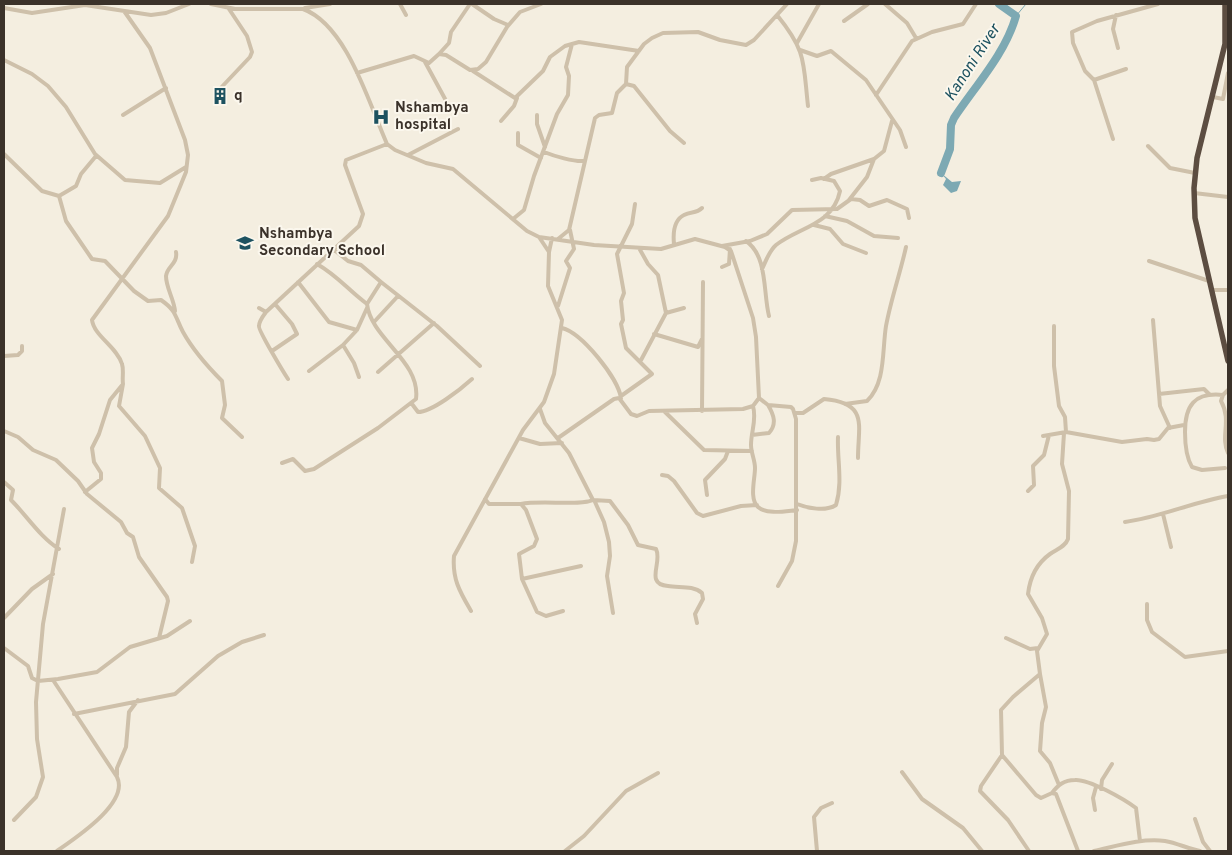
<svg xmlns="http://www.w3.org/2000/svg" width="1232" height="855" viewBox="0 0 1232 855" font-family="Overpass,sans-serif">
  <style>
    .water { fill: #7da9b3 }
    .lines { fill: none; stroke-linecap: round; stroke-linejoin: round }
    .stream { stroke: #7da9b3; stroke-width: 1 }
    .river { stroke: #7da9b3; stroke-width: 8 }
    .minor { stroke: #cec0aa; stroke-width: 4 }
    .highway { stroke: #5c4d41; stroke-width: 5.5 }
    .labels { text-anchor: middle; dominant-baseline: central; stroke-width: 4; stroke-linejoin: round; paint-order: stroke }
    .poi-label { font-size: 15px; font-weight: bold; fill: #3b322a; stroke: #fbf7ed; text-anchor: start }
    .water-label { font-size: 16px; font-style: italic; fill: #1d5260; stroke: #fbf7ed }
  </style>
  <rect width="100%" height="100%" fill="#f4eee0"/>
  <path class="water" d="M941 173 952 182 961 181 957 191 951 193 943 185 946 179Z"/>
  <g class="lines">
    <path class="stream" d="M1016 16 1026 4"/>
    <path class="river" d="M941 173 950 149 951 125 954 118C976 85 1005 54 1016 16L999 4"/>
    <path class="minor" d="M211 4 235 9H303C347 25 369 104 387 144L395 150 426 163 453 169 527 231 539 237 594 245 661 249 695 239 725 247 731 251 753 318 756 337 759 398 768 405 791 407 793 409 796 419V541L792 561 778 586
      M400 4 406 15
      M472 4 494 19 508 25
      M885 4 907 23 916 38
      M4 8 32 13 85 5 151 15 166 13 189 4
      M305 8 330 4
      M777 15C807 52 803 62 808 106
      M1116 15 1113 29 1118 48
      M844 21 868 4
      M797 43 819 4
      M800 50 817 56 831 51 866 80 900 130 906 147
      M439 54 449 43 451 32 470 4
      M4 60 32 74 48 86 66 107 95 154 125 180 160 183 186 167
      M425 62 450 108
      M473 71 515 98 543 71 550 57 565 46 579 42 639 51
      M357 73 414 56 429 63 439 54 446 55 470 70 478 69 486 62 507 27 520 12 541 4
      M1094 80 1126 69
      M626 84 634 86 670 131 684 143
      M876 95 912 41 932 32 963 24 976 4
      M1213 97 1223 99 1228 73
      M216 100V93L250 57 252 52 247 36 229 9
      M123 115 166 88
      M537 115V124L545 147
      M501 121 514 106 517 98
      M518 133V145L541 158
      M1113 139 1094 80 1085 71 1073 43 1072 32 1097 21 1158 4
      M1148 146 1170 168 1195 173
      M544 152C554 156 574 162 584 161
      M4 154 42 191 59 196 76 186 81 174 96 156
      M408 155 458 129
      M824 179 831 174 874 159
      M1194 193 1228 197
      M59 196 66 221 92 259 105 261 134 291 148 301 161 300C177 311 175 317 183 332 193 350 208 367 222 381L225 405 222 418 242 437
      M849 200 867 177 874 159 884 151 892 121
      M825 216 847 221 874 236 898 238
      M513 219 524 210 534 176 557 114 568 95 569 76 566 67 572 44
      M814 225 830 229 843 244 866 253
      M558 239 569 230 595 118 599 115 612 113 617 93 626 84 627 67 644 44 652 38 663 33 698 32 720 40 746 45 754 40 787 4
      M746 241C768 256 763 293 769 316
      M674 244C673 234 674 220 684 215 691 211 696 214 702 208
      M722 246 750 241 767 234 792 210 837 209 851 199 860 200 869 206 887 200 907 209 909 218
      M639 248 648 264 658 275 666 313
      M549 252 552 238
      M1149 261 1209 281
      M317 264C338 276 348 290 367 304
      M722 267 729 264 730 249
      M762 269C766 261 769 251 776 245 799 227 833 225 840 191L834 181 821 178 812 180
      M298 282 329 322 357 330
      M381 282 437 326 480 366
      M1211 290H1228
      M558 306 570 268 566 261 574 249 570 230
      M259 308 266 312 359 226 363 214 345 165 346 160 387 144
      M175 311C174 299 166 288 166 276 167 266 178 264 176 252
      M266 312C263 316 259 321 259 326 258 330 284 373 288 379
      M1153 320 1160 406 1170 428
      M374 322 398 296
      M1054 326V366L1059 406 1065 417 1066 432
      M562 328C582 333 618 378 621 398
      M654 334 698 347 702 339
      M272 351 297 334 292 324 275 304
      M4 356 18 355 22 351V346
      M640 362 666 313 684 308
      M309 371 343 345
      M378 372 434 323
      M359 377 354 363 343 345 357 330 367 308
      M123 384 119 406 145 436 160 468 159 488 182 508 195 546 192 562
      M1228 390 1223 395 1221 401C1232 421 1220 436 1228 453
      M1159 394 1204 389 1210 395
      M1223 395C1194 392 1185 406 1185 432 1185 444 1186 457 1192 467L1202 470 1225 468
      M621 396 652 374 626 348 621 324 623 320 621 301 624 293 617 254 632 224 635 204
      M412 404 418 412C432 412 461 389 472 379
      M845 404 867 401C886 383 882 350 886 326 891 299 900 274 906 247
      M753 406C757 420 751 431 751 445 751 453 755 460 755 468 755 479 749 499 758 507 767 515 786 511 797 510
      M540 409 545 423 569 453 593 500 610 501 628 525 638 545 656 549C663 562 644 584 668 586 679 588 693 585 702 593L703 599 695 614 697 623
      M702 411 703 282
      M665 412 704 450 752 451
      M795 413H803L824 399C869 403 858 425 858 458
      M4 431 18 437 33 450 56 460 78 481 87 494 121 522 127 533 133 537 139 557 167 597 168 601 159 638
      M752 435 769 433C777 424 774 415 768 405
      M1043 436 1066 432 1122 442 1147 439 1154 440 1159 439 1168 428 1184 425
      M519 438 540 444 562 443
      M558 438 614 399 619 398 631 414 637 416 649 411 743 409 753 406 759 398
      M282 463 293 459 305 471 314 469 378 428 416 399C421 361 371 339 367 304L381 282 361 265 348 261 333 249
      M662 475 668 476 674 481 697 513 703 516 741 506 757 505
      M4 482 13 490 11 500C27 516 40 537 59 549
      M1028 491 1034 485 1033 466 1044 455 1049 435
      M85 492 101 479V473L94 462 92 448 99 434 110 400 123 384C122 378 124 370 122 364 117 347 94 336 92 320L168 216 186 172 188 155 185 140 150 48 124 11
      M707 495 705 480 725 459 728 451
      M485 499 489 504H521L526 510 537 539 534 546 519 554 522 579 537 612 546 616 563 611
      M595 502 604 522 609 542 610 556 607 576 613 613
      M521 504C540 500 580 506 593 500
      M797 504C807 508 826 512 836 505 843 482 837 460 838 437
      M1163 514 1171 547
      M1125 522C1161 517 1193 502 1228 496
      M522 579 581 566
      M1147 604V620L1152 632 1185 657 1228 651
      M471 611C460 592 452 579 454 556L523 430 544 402 554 374 562 320 548 286 549 252 539 237
      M4 618 32 589 53 574
      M1006 638 1030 649 1038 648
      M4 648 28 666 32 678 38 681 58 679 97 672 130 647 167 636 190 621
      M1040 674 1046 707 1042 723 1040 751 1050 763 1059 785
      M53 680 117 777C130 803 74 839 57 851
      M74 714 175 694 218 656 242 642 264 635
      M1002 755 1036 795 1041 798 1052 793 1056 794 1078 851
      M902 772 922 799 963 828 982 851
      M117 775V768L126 747 129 712 138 700
      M1101 789 1102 780 1112 764
      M1052 793C1058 785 1064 780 1075 780 1089 779 1124 799 1136 808L1140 841
      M1095 810 1093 798 1096 787
      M1195 819 1203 842 1210 851
      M14 820 36 797 43 777 37 739 36 702 43 624 64 509
      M565 851 584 836 626 791 658 773
      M817 851 814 817 821 808 832 803
      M1029 851 1008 820 980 791 981 786 1002 755 1001 710 1013 697 1040 674 1037 651 1047 634 1042 618 1028 594C1030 577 1036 564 1050 554 1057 549 1065 547 1068 539L1069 491 1062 464 1064 433
      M1094 851C1117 846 1141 838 1165 841 1177 843 1189 849 1200 851"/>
    <path class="highway" d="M1225 4V44L1197 158 1194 188 1195 218 1228 361"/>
  </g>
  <defs>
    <g id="building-bare" transform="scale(1.35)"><path d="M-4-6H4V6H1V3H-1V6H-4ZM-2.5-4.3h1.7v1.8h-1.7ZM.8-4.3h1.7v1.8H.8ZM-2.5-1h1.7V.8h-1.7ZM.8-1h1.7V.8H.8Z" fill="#1d5260" stroke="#fbf7ed" stroke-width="2.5" paint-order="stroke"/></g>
    <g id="hospital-bare" transform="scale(1.35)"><path d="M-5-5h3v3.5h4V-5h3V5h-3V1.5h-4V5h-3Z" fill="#1d5260" stroke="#fbf7ed" stroke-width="2.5" paint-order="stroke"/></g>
    <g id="school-bare" transform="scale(1.35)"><path d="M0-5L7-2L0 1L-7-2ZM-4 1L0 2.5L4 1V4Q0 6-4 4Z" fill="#1d5260" stroke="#fbf7ed" stroke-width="2.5" paint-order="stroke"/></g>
  </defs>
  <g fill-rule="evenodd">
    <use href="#building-bare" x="220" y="96"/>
    <use href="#hospital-bare" x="381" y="117"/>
    <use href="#school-bare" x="245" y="243"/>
  </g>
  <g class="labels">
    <g class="poi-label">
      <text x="234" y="96">q</text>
      <text x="395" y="108">Nshambya<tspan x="395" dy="17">hospital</tspan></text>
      <text x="259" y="234">Nshambya<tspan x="259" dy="17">Secondary School</tspan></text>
    </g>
    <g class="water-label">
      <text transform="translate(973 63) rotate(-57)">Kanoni River</text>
    </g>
  </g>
  <rect width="1232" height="855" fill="none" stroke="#3b322a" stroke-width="10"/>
</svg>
